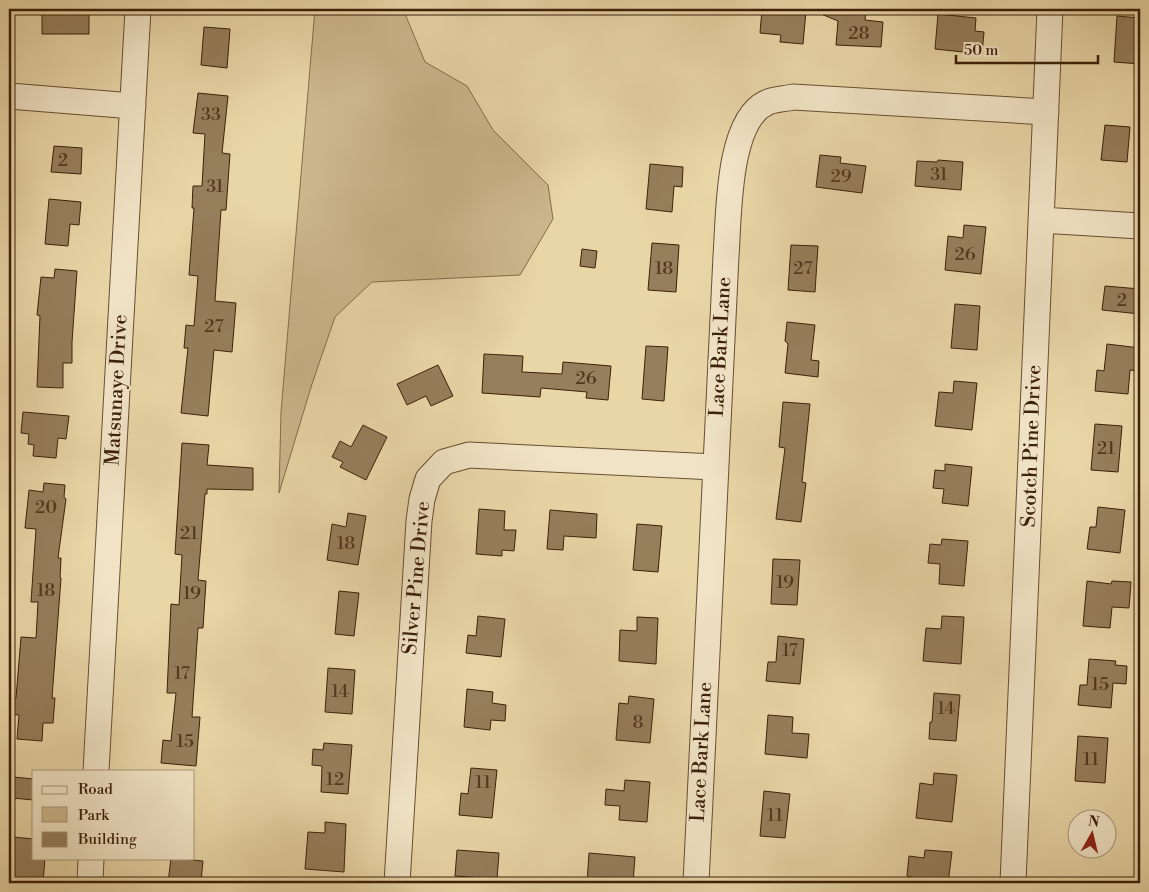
<svg xmlns="http://www.w3.org/2000/svg" width="1149" height="892" viewBox="0 0 1149 892" font-family="'Libre Bodoni',serif">
  <style>
    .green { fill: #ccb78c; stroke: #846c4c }
    .building { fill: #967f5c; stroke: #3d200b }
    .lines { fill: none; stroke-linecap: round; stroke-linejoin: round }
    .minor-casing { stroke: #684e32; stroke-width: 27 }
    .minor { stroke: #f1e4c6; stroke-width: 25 }
    .labels { text-anchor: middle; dominant-baseline: central; stroke-width: 4; stroke-linejoin: round; paint-order: stroke }
    .number-label { font-size: 18px; fill: #53381f }
    .street-label { font-size: 20px; fill: #3d200b; stroke: #f1e4c6 }
  </style>
  <rect width="100%" height="100%" fill="#e9d6a7"/>
  <filter id="stains"><feTurbulence type="fractalNoise" baseFrequency=".004" numOctaves="4"/><feColorMatrix values="0 0 0 0 .2 0 0 0 0 .09 0 0 0 0 .02 0 0 0 .5 -.17"/></filter>
  <radialGradient id="worn" r=".72"><stop offset=".6" stop-color="#630" stop-opacity="0"/><stop offset="1" stop-color="#630" stop-opacity=".3"/></radialGradient>
  <path class="green" d="M315 9H403L425 62 467 86 493 130 548 185 553 219 520 275 372 282 335 317 312 384 279 493 281 412Z"/>
  <path class="building" d="M762 9 806 11 803 44 780 42 781 35 760 33Z
    M809 9H866L865 20 883 22 881 47 836 45 838 21Z
    M42 14H89V34H42Z
    M938 14 976 18 975 31 984 32 982 54 935 49Z
    M1117 16 1140 18V64L1114 62Z
    M204 27 230 29 227 68 201 65Z
    M198 93 228 96 222 153 230 154 226 210H221L215 301 236 303 232 352 214 350 208 416 181 413 188 348H184L186 325 194 326 198 276 189 275 194 208H192L193 186H202L205 134 193 133Z
    M1105 125 1130 127 1127 162 1101 160Z
    M54 146 82 148 81 174 51 172Z
    M820 155 841 157 840 163 866 166 862 193 816 187Z
    M938 160 963 162 961 190 915 186 917 161 937 162Z
    M650 164 683 167 682 187 674 186 672 212 646 209Z
    M49 199 81 202 79 225 70 224 68 246 45 244Z
    M964 225 986 227 981 274 945 270 948 236 963 238Z
    M652 243 679 245 676 292 648 290Z
    M791 245 818 246 815 292 788 290Z
    M582 249 597 251 595 268 580 266Z
    M55 269 77 271 72 342V363H63V388L37 387 40 316 37 315 41 277 54 278Z
    M1105 286 1140 289V314L1102 310Z
    M955 304 980 306 977 350 951 348Z
    M787 322 815 325 811 360 819 361 818 377 785 373 788 344 785 341Z
    M1107 344 1140 348V371L1130 370 1128 394 1095 391 1097 370 1104 371Z
    M646 346 668 347 664 401 642 399Z
    M484 354 523 356 522 372 562 374 563 362 611 366 608 400 586 398 587 392 541 388 540 397 482 393Z
    M438 365 453 396 431 406 426 396 407 405 397 384Z
    M954 381 977 383 972 430 935 426 939 392 953 393Z
    M783 402 810 404 802 482 806 483 801 522 776 519 785 448 779 447Z
    M23 412 69 416 66 439 58 438 56 458 33 456 34 445 28 444 29 434 21 433Z
    M1095 424 1122 426 1118 472 1091 470Z
    M363 425 387 437 366 480 340 467 343 462 332 457 340 441 351 447Z
    M182 443 209 445 207 465 253 468V490L207 489V494H205L198 580 206 581 203 628H198L192 717H200L196 766 161 763 163 740 171 741 176 693H167L171 604 179 605 182 555 175 554Z
    M945 464 972 467 968 506 942 503 944 489 933 488 935 470 945 471Z
    M44 483 65 485 64 497 66 499 58 558H61L60 578H61L52 698H55L53 723H43L42 741 17 739 19 715 9 714V711L10 697 16 698 21 637 36 638 38 602H31L36 529 25 528 29 490 43 492Z
    M1098 507 1125 510 1120 553 1087 549 1090 527H1096Z
    M479 509 505 511 504 530H516L514 551 502 550V556L476 554Z
    M550 510 597 514 596 538 564 536 563 550 547 549Z
    M348 513 366 516 358 565 327 560 332 524 346 527Z
    M637 524 662 526 658 572 633 570Z
    M942 539 968 541 964 586 939 584 940 564 928 563 930 544 941 545Z
    M773 559 800 560 797 605 771 604Z
    M1087 581 1111 584 1112 581 1131 582 1129 608 1112 607 1110 628 1083 626Z
    M339 591 359 593 354 636 335 634Z
    M478 616 505 619 501 657 466 653 468 635 476 636Z
    M942 616 964 617 961 664 923 661 926 628 941 629Z
    M637 617 658 618 656 664 619 661 620 630 637 631Z
    M778 636 804 639 800 684 766 681 768 662H776Z
    M1089 659 1116 661 1115 665 1127 666 1126 684 1113 683 1111 708 1078 705 1080 685H1087Z
    M328 668 355 670 352 714 325 712Z
    M467 689 493 692 492 703 506 705 505 721 491 720 490 730 464 727Z
    M934 693 960 695 956 741 929 739 930 722H932Z
    M629 696 654 699 650 743 616 740 619 703 628 704Z
    M768 715 793 717 792 733 809 734 807 758 765 754Z
    M1078 736 1108 738 1105 783 1075 781Z
    M324 743 352 745 348 794 321 792 322 766 312 765 313 749 323 750Z
    M471 768 497 770 492 818 459 815 461 793 468 794Z
    M934 773 957 775 952 822 916 818 920 783 933 785Z
    M13 777 34 779V800L12 798Z
    M625 780 650 782 647 822 619 820 620 806 605 805 606 789 624 791Z
    M764 791 790 794 785 838 760 836Z
    M325 822 346 824 344 872 305 869 308 832 325 833Z
    M13 837 34 839V858H45L43 883H10Z
    M457 850 499 853 497 879 455 876Z
    M925 850 952 852 948 883H910L911 877 907 876 909 856 924 858Z
    M589 853 635 857 633 883H587Z
    M171 858 203 861 201 881 191 880V883H168Z"/>
  <g class="lines">
    <g class="minor-casing">
      <path id="minor" d="M9 96 133 106
        M1041 220 1140 226
        M96 771 138 9
        M90 883 91 858
        M397 883 419 521 422 499 428 479 444 462 469 455 715 467
        M696 883 726 256C729 217 727 122 766 103 773 99 785 99 793 97L1046 112
        M1013 883 1050 9"/>
    </g>
    <use href="#minor" class="minor"/>
  </g>
  <g class="labels">
    <g class="number-label">
      <text x="859" y="33">28</text>
      <text x="211" y="114">33</text>
      <text x="63" y="160">2</text>
      <text x="939" y="174">31</text>
      <text x="841" y="176">29</text>
      <text x="215" y="186">31</text>
      <text x="965" y="254">26</text>
      <text x="664" y="268">18</text>
      <text x="803" y="268">27</text>
      <text x="1122" y="300">2</text>
      <text x="214" y="326">27</text>
      <text x="586" y="378">26</text>
      <text x="1106" y="448">21</text>
      <text x="46" y="507">20</text>
      <text x="189" y="533">21</text>
      <text x="346" y="543">18</text>
      <text x="785" y="582">19</text>
      <text x="46" y="590">18</text>
      <text x="192" y="593">19</text>
      <text x="790" y="650">17</text>
      <text x="182" y="673">17</text>
      <text x="1100" y="684">15</text>
      <text x="340" y="691">14</text>
      <text x="946" y="708">14</text>
      <text x="638" y="722">8</text>
      <text x="185" y="741">15</text>
      <text x="1091" y="759">11</text>
      <text x="335" y="779">12</text>
      <text x="483" y="782">11</text>
      <text x="775" y="815">11</text>
    </g>
    <g class="street-label">
      <text transform="translate(721 347) rotate(-87)">Lace Bark Lane</text>
      <text transform="translate(117 390) rotate(-87)">Matsunaye Drive</text>
      <text transform="translate(1032 446) rotate(-88)">Scotch Pine Drive</text>
      <text transform="translate(417 578) rotate(-85)">Silver Pine Drive</text>
      <text transform="translate(702 752) rotate(-87)">Lace Bark Lane</text>
    </g>
  </g>
  <rect width="1149" height="892" fill="none" stroke="#e9d6a7" stroke-width="30"/>
  <rect x="10" y="10" width="1129" height="872" fill="none" stroke="#3d200b" stroke-width="2.5"/>
  <rect x="15" y="15" width="1119" height="862" fill="none" stroke="#3d200b"/>
  <rect x="32" y="770" width="162" height="90" fill="#f1e4c6" stroke="#a9967b"/>
  <rect x="42" y="786" width="25" height="8" fill="#f1e4c6" stroke="#a9967b"/>
  <text x="78" y="794" font-size="15" fill="#3d200b">Road</text>
  <rect x="42" y="807" width="25" height="15" fill="#ccb78c" stroke="#a9967b"/>
  <text x="78" y="820" font-size="15" fill="#3d200b">Park</text>
  <rect x="42" y="832" width="25" height="15" fill="#967f5c" stroke="#a9967b"/>
  <text x="78" y="844" font-size="15" fill="#3d200b">Building</text>
  <g transform="translate(1092 834) rotate(8)"><circle r="24" fill="#f1e4c6" stroke="#a9967b"/>
  <path d="M0-4L9 19L0 12L-9 19Z" fill="#8f2418"/>
  <text y="-8" font-size="14" font-weight="bold" text-anchor="middle" fill="#3d200b">N</text>
  </g>
  <path d="M956 55v8h142v-8" fill="none" stroke="#3d200b" stroke-width="2.5"/>
  <text x="964" y="55" font-size="15" fill="#3d200b" stroke="#f1e4c6" stroke-width="4" paint-order="stroke">50 m</text>
  <rect width="100%" height="100%" filter="url(#stains)"/>
  <rect width="100%" height="100%" fill="url(#worn)"/>
</svg>
